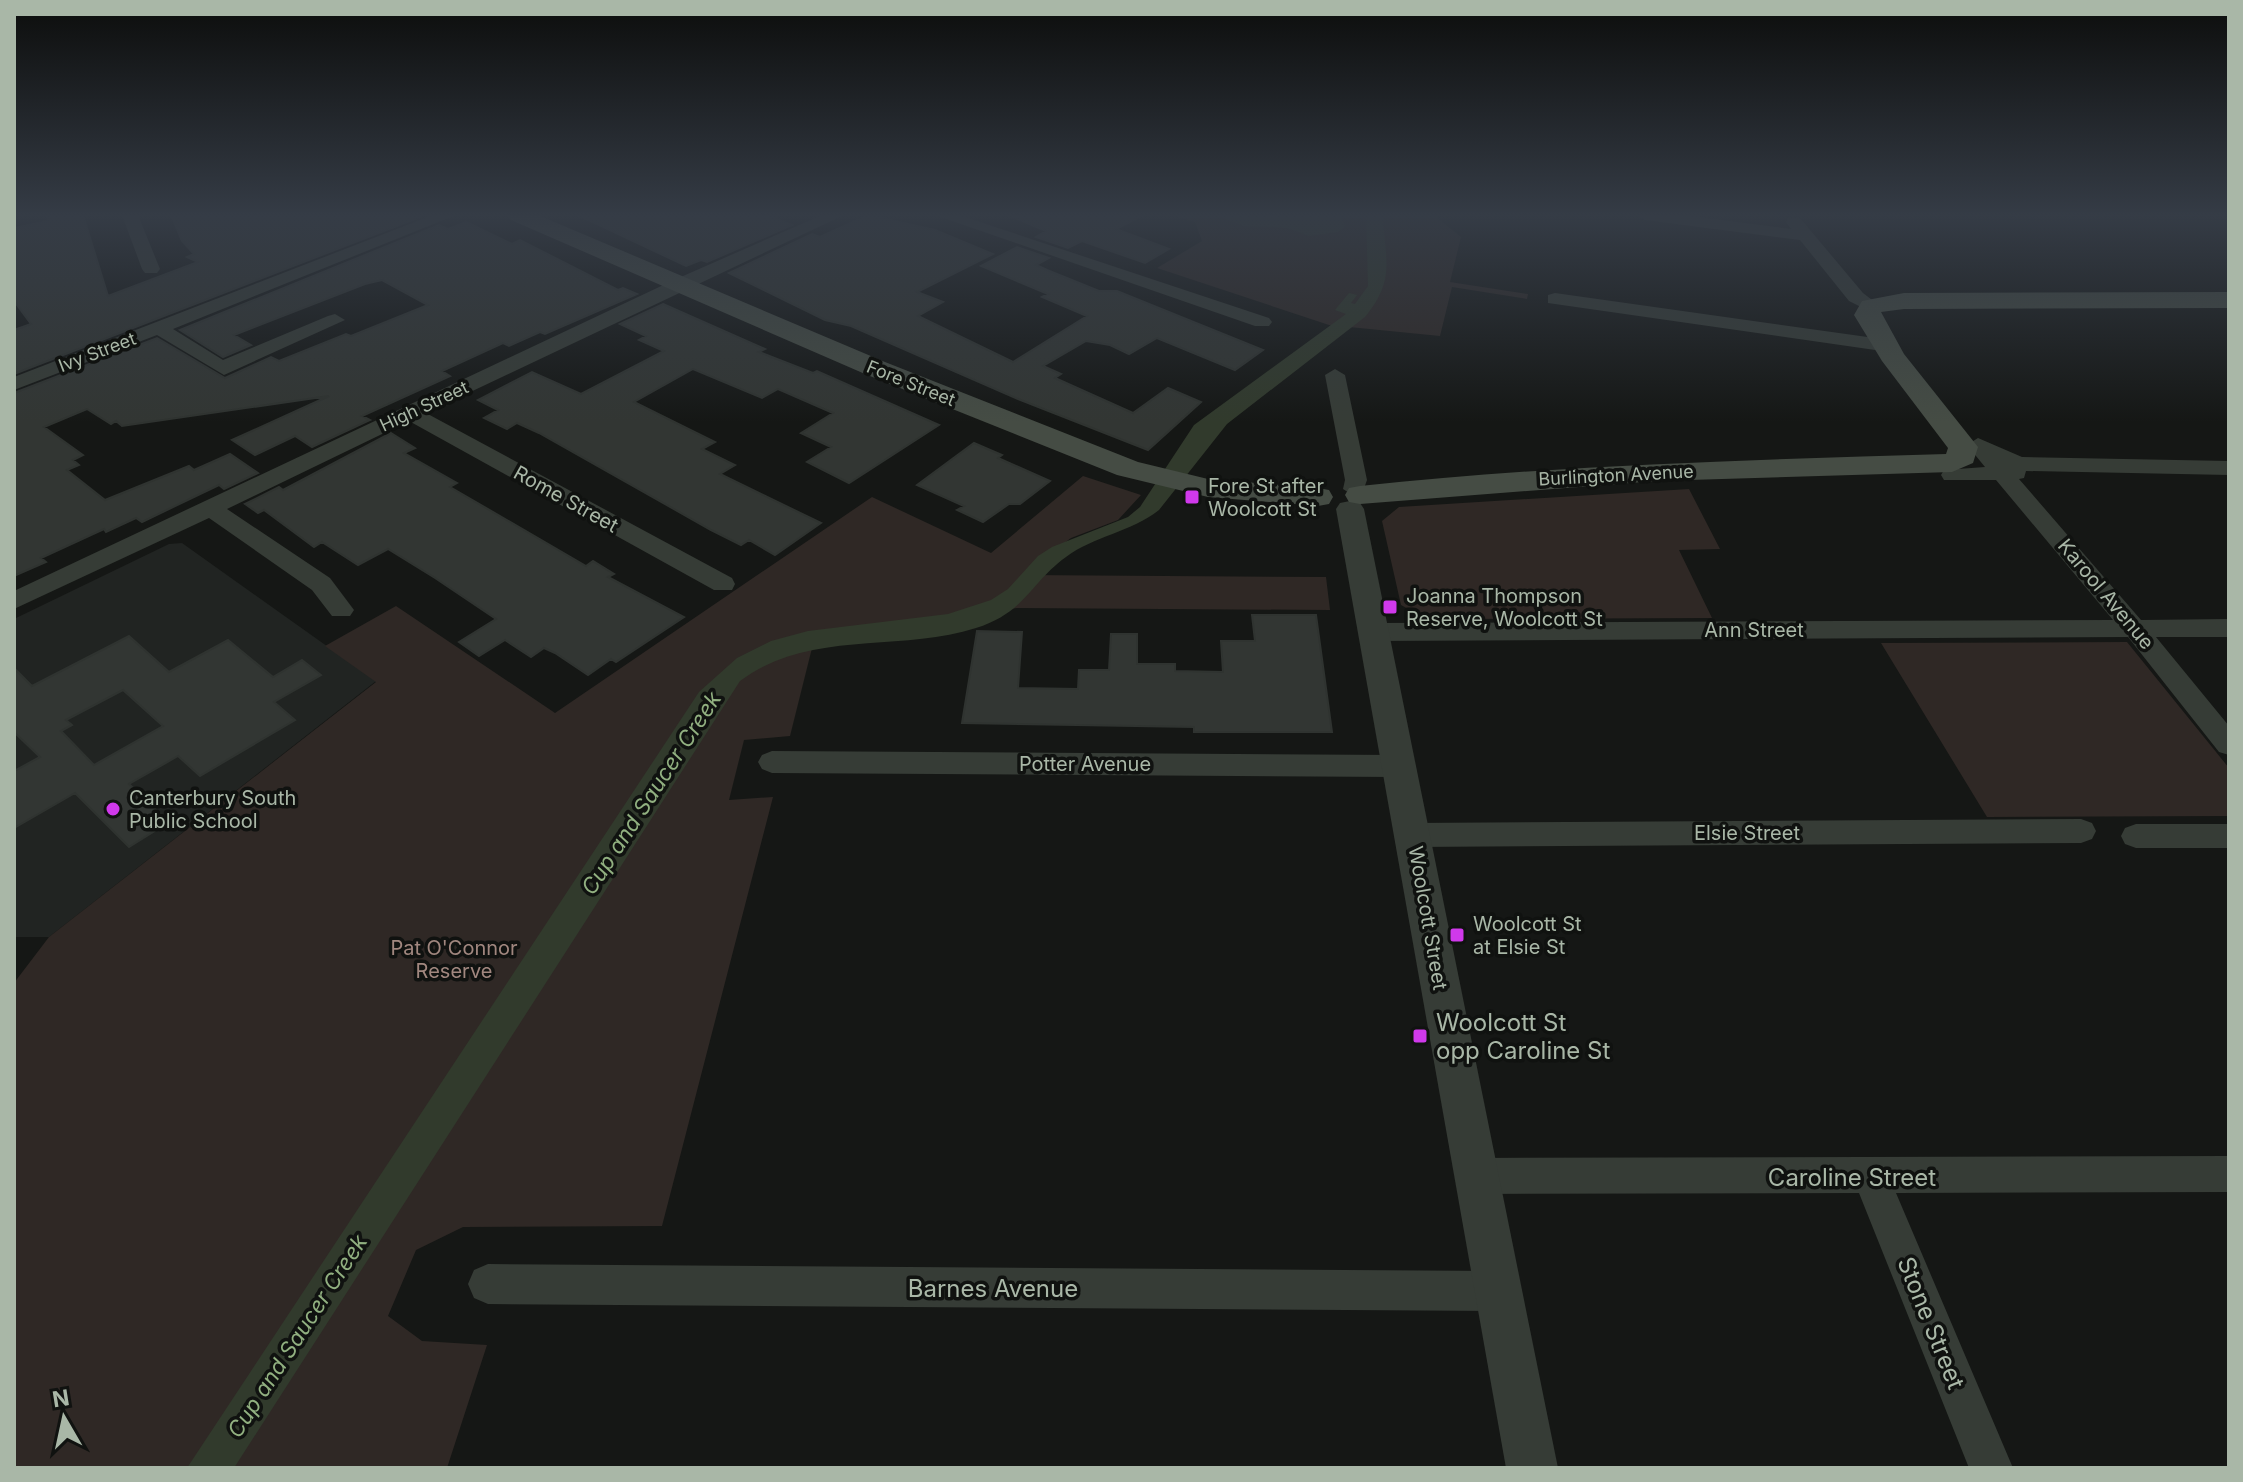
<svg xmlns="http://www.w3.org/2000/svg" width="2243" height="1482" viewBox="0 0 2243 1482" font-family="Inter,sans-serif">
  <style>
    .built { fill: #212422 }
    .green { fill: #2f2825 }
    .water { fill: #313a2c }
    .building { fill: #323633; stroke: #2f3330; stroke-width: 2; fill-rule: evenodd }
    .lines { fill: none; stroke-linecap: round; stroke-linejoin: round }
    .minor { fill: #363c36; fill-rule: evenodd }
    .tertiary { fill: #363c36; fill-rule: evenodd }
    .secondary { fill: #454c44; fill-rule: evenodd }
    .poi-dot { fill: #d039eb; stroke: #101210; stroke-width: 3 }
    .labels { text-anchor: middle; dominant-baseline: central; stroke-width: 7; stroke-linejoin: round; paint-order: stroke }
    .far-street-label { font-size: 18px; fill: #a9b7a7; stroke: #101210 }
    .poi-label { font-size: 20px; fill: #a9b7a7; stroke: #101210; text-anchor: start }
    .street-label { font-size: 20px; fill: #a9b7a7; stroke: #101210 }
    .park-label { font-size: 20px; fill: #a1877f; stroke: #101210 }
    .water-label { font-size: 22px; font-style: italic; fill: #91b080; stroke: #101210 }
    .near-poi-label { font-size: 24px; fill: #a9b7a7; stroke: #101210; text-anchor: start }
    .near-street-label { font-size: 24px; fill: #a9b7a7; stroke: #101210 }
  </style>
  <rect width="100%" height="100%" fill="#151715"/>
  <path class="built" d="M182 543 376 681 49 937H14V619L169 544Z"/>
  <path class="green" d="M1170 215H1434L1461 237 1450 282 1528 294 1527 299 1452 287 1440 336 1329 325 1157 268 1202 241 1195 222Z
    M1083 476 1141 495 1118 520 1071 538 1023 575 1326 577 1330 610 1017 608 816 632 790 736 744 740 729 800 773 797 662 1226 463 1227 416 1250 388 1316 422 1341 487 1345 447 1468H14V983L49 937 376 682 325 646 396 606 555 713 872 497 991 553Z
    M1689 489 1720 549 1679 550 1712 618 1426 619 1401 605 1382 521 1399 507Z
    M2127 642 2229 768V816L1987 817 1881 643Z"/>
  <path class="water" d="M1215 215H1341L1345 227 1338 232 1309 236 1287 228 1244 226Z
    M1366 215H1383C1385 261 1396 279 1365 317L1227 424 1159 510C1131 532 1094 536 1066 557 1030 583 1026 612 976 628 898 653 809 629 740 681L234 1468H187L699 692 737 658 771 641 808 631 948 614 991 600 1008 589 1038 556 1052 547 1128 517 1140 507 1194 425 1346 314 1335 310 1349 293 1357 295 1351 303 1355 304 1368 286Z"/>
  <path class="building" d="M47 215H83L108 296 198 262 187 257 194 254 182 241 171 215 420 217 14 374V330L31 324 14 301V228L48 221Z
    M578 215H767L792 225 707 262 701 260 686 266Z
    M868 215 935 230 993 254 917 292 943 302 918 316 1013 362 1087 316 1042 297 1048 294 981 266 1017 247 1049 258 1036 265 1047 270 1099 291H1117L1263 350 1235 370 1157 338 1129 354 1110 345 1086 341 1043 366 1061 374 1055 378 1133 413 1168 388 1201 402 1148 450 1018 399 851 326 825 320 729 273 812 234 820 237Z
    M1008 215H1143L1116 229 1169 249 1145 263 1082 241 1068 248 1036 237 1046 231Z
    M466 222 512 244 520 240 618 290 623 288 637 294 545 334 540 332 509 346 503 343 442 371 450 376 362 416 370 420 312 447 295 436 255 455 232 440 329 396 122 426 116 421 111 424 87 409 44 427 83 455 73 460 79 465 67 470 105 500 189 466 194 470 230 454 258 473 224 489 219 485 142 522 136 518 106 532 104 529 41 558 46 562 14 576V393L157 338 225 378 271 357 279 361 346 334 351 336 428 305 382 280 365 284 234 335 251 345 223 357 180 330 439 225 448 229Z
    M663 304 765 349 759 352 813 373 817 371 939 425 849 483 807 462 831 447 801 433 833 413 778 389 762 398 693 369 634 402 715 442 702 449 735 465 720 474 821 523 775 555 749 540 741 545 711 530 539 433 517 423 507 429 484 418 498 410 478 400 532 372 581 394 664 351 639 340 646 336 620 324Z
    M391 433 415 448 404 453 457 483 450 487 586 566 593 561 614 574 608 577 684 617 616 662 611 659 588 675 555 653 544 648 531 657 505 640 479 656 459 642 496 619 435 578 388 549 358 565 322 542 314 547 264 510 258 513 245 504 279 487 283 490Z
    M974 443 1002 455 998 458 1050 481 1020 504H1009L983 522 957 510 964 506 917 485Z
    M1252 615H1316L1332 732H1194V727L962 723 977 631 1022 632 1018 688 1078 689 1079 670H1109L1111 634H1137V664H1175V671L1223 672 1221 641H1255Z
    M129 636 169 672 228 640 273 677 302 660 321 675 274 702 295 720 200 776 178 756 129 784 169 822 129 847 75 793 14 828V771L40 757 14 732V668L32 686ZM123 690 163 726 94 765 61 731 72 725 66 720Z"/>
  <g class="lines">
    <path class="minor" d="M122 215H138L160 269 157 273H145L142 269Z
      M433 215H456L173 329 223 360 328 316 335 314 345 320 224 375 157 335 14 390V377Z
      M822 215H844L426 413 732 578 735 584 732 590H714L409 421 227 509 330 578 354 610 350 616H332L312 590 209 518 14 609V591L674 280Z
      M935 215H959L1269 318 1272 322 1269 326H1255Z
      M1637 215H1683L1791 229 1786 222 1788 218H1800L1863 293 1880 306 1871 312 1849 301 1800 240 1645 220Z
      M1555 293 1889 340 1899 346 1889 352 1548 303V295Z
      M1335 369 1345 375 1367 480 1362 494 1354 496 1343 489 1345 480 1325 375Z
      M1978 438 2022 457 2229 461V475L2026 471 2024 478 2019 479 2141 620 2229 619V637H2156L2229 726V755L2219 752 2128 637 1372 641 1363 638 1359 632 1363 626 1372 623 2113 620 1996 480H1944L1941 475 1944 470 1985 467 1967 445Z
      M772 751 1397 755 1407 758 1411 766 1407 774 1397 777 772 773 762 769 758 762 762 755Z
      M2081 819 2092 823 2096 831 2092 839 2081 843 1412 847 1401 843 1397 835 1401 827 1412 823Z
      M2136 824H2229V848H2136L2125 844 2121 836 2125 828Z
      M2229 1156V1192L1896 1193 2013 1468H1969L1859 1193 1476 1194 1463 1189 1457 1176 1463 1163 1476 1158Z
      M488 1264 1498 1271 1512 1277 1518 1291 1512 1305 1498 1311 488 1304 474 1298 468 1284 474 1270Z"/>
    <path class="tertiary" d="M1350 501 1360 503 1364 509 1558 1468H1506L1336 509 1340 503Z"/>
    <path class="secondary" d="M508 215H538L885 362 1138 462 1208 479 1318 488 1329 490 1333 497 1329 504 1318 506 1208 497 1117 475 865 374 511 220Z
      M2229 292V308L1904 309 1881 312 1904 354 1978 447 1973 463 1952 472 1656 481 1360 504 1349 502 1345 495 1349 488 1360 486C1555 465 1750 460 1946 454L1948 448 1882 361 1854 315 1862 301 1904 293Z"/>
  </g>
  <linearGradient id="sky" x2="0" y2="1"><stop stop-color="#0c0d0c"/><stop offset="0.51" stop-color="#353c46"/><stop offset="1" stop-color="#353c46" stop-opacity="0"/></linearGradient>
  <rect width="2243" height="422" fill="url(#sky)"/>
  <g class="poi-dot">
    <rect x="1184" y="489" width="16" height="16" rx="4"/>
    <rect x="1382" y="599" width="16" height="16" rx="4"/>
    <circle cx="113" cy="809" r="8"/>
    <rect x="1449" y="927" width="16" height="16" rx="4"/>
    <rect x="1412" y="1028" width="16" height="16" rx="4"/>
  </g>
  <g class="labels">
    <g class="far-street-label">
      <text transform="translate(97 352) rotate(-21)">Ivy Street</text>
      <text transform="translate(911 383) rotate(22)">Fore Street</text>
      <text transform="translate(424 406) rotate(-25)">High Street</text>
      <text transform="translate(1616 475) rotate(-3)">Burlington Avenue</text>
    </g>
    <g class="poi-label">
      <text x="1208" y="486">Fore St after<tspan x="1208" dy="23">Woolcott St</tspan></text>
      <text x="1406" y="596">Joanna Thompson<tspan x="1406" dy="23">Reserve, Woolcott St</tspan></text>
      <text x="129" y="798">Canterbury South<tspan x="129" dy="23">Public School</tspan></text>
      <text x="1473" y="924">Woolcott St<tspan x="1473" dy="23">at Elsie St</tspan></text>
    </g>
    <g class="street-label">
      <text transform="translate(566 499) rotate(29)">Rome Street</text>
      <text transform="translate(2106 594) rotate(50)">Karool Avenue</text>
      <text x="1754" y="630">Ann Street</text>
      <text x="1085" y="764">Potter Avenue</text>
      <text x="1747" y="833">Elsie Street</text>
      <text transform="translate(1428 918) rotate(80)">Woolcott Street</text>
    </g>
    <g class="park-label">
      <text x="454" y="948">Pat O'Connor<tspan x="454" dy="23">Reserve</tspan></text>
    </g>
    <g class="water-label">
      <text transform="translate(651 793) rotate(-57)">Cup and Saucer Creek</text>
      <text transform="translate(297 1336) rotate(-57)">Cup and Saucer Creek</text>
    </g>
    <g class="near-poi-label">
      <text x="1436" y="1022">Woolcott St<tspan x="1436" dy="28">opp Caroline St</tspan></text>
    </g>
    <g class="near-street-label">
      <text x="1852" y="1177">Caroline Street</text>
      <text x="993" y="1288">Barnes Avenue</text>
      <text transform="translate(1931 1323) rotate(68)">Stone Street</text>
    </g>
  </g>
  <rect width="2243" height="1482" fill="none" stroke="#a9b7a7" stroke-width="32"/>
  <g transform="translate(64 1418) rotate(351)" stroke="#101210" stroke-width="6" paint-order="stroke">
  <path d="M0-6L14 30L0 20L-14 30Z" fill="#a9b7a7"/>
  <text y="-12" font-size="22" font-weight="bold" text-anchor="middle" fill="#a9b7a7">N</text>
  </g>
</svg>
